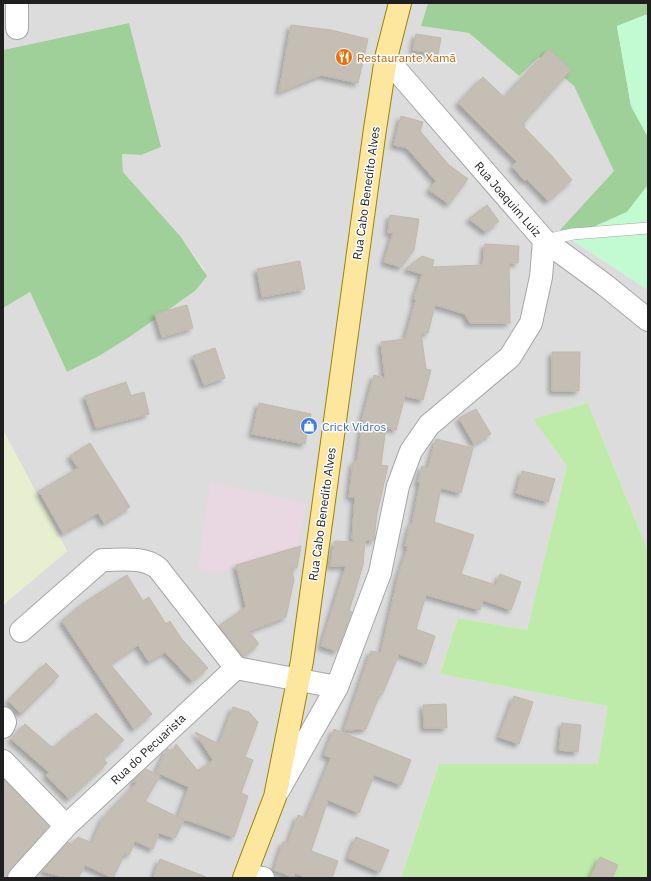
<svg xmlns="http://www.w3.org/2000/svg" width="651" height="881" viewBox="0 0 651 881" font-family="'IBM Plex Sans',sans-serif">
  <style>
    .residential { fill: #dddcdc }
    .industrial { fill: #e9d7e2 }
    .farmland { fill: #e7efd0 }
    .grass { fill: #beebaa }
    .forest { fill: #9fd099 }
    .park { fill: #c2fad1 }
    .building { fill: #c5beb4; stroke: #c2b8a7; filter: url(#shadow) }
    .lines { fill: none; stroke-linecap: round; stroke-linejoin: round }
    .lane-casing { stroke: #a6a6a6; stroke-width: 12 }
    .street-casing { stroke: #a6a6a6; stroke-width: 24 }
    .primary-casing { stroke: #9a8400; stroke-width: 24 }
    .lane { stroke: #fff; stroke-width: 11 }
    .street { stroke: #fff; stroke-width: 22 }
    .primary { stroke: #fde69d; stroke-width: 22 }
    .labels { text-anchor: middle; dominant-baseline: central; stroke-width: 3; stroke-linejoin: round; paint-order: stroke }
    .food-label { font-size: 12px; fill: #c56008; stroke: #fff; text-anchor: start }
    .street-label { font-size: 12px; fill: #1f1f1f; stroke: #fff }
    .shop-label { font-size: 12px; fill: #366cbe; stroke: #fff; text-anchor: start }
  </style>
  <defs>
    <filter id="shadow"><feDropShadow dx="-3.5" dy="3.5" stdDeviation="2" flood-color="#0004"/></filter>
  </defs>
  <rect width="100%" height="100%" fill="#f0eee5"/>
  <path class="residential" d="M3 3H428L421 26 469 33 519 76 539 57 574 86 615 171 569 238 648 290V551L588 403 534 419 567 466 527 630 458 618 440 674 609 706 598 764H439L401 878H3V605L67 551 3 430V308L30 292 67 372 99 356 131 336 195 291 204 269 181 237 123 172 122 154 141 155 129 23 3 50Z"/>
  <path class="industrial" d="M210 483 307 503 297 547 236 565 219 574 198 568Z"/>
  <path class="farmland" d="M3 430 67 551 3 605Z"/>
  <path class="grass" d="M588 403 648 551V878H401L439 764H598L608 706 440 674 458 618 527 630 567 466 533 419Z"/>
  <path class="forest" d="M428 3H648V14L617 26 631 106 648 137V185L627 212 569 238 560 230 614 171 574 86 539 57 519 76 469 33 421 26Z
    M129 23 161 147 141 155 122 154 123 172 181 237 207 276 195 291 131 336 99 356 67 372 30 292 3 308V50Z"/>
  <path class="park" d="M648 14V137L631 106 617 26Z
    M648 185V290L569 238 627 212Z"/>
  <path class="building" d="M291 25 331 30 368 39 358 83 321 75 279 92Z
    M416 34 441 38 438 54 413 50Z
    M549 49 571 70 523 123 525 125 524 127 552 156 572 180 548 201 527 179 525 181 512 166 517 162 458 103 483 77 504 97Z
    M401 116 423 122 420 131 449 165 468 179 449 204 429 190 436 181 407 148 394 145Z
    M487 205 499 221 486 232 469 219Z
    M390 215 419 219 414 250 401 267 384 262 393 233H388Z
    M485 244 519 246 518 263H509L510 323H470L465 314 435 305 428 333H421L426 369 431 370 423 400 405 396 396 430 386 427 381 465 388 466 377 513 374 541 365 540 363 565 349 611 352 612 337 651 321 646 346 566H330L335 541 353 542 354 539H352L355 497H349L353 462H357L363 421 362 420 374 375 385 378 381 342 405 339 416 300 414 299 422 274 406 269 422 256 434 260 432 267 483 265Z
    M300 261 305 289 262 297 257 269Z
    M187 305 193 328 162 337 155 314Z
    M215 348 225 378 204 385 193 356Z
    M552 352H580L579 391H552Z
    M126 382 131 396 144 392 149 414 96 428 85 396Z
    M259 403 311 414 305 444 252 434Z
    M476 409 491 434 474 444 459 418Z
    M436 439 473 448 461 493 441 488 434 522 474 535 461 574 496 585 500 574 521 582 511 610 483 600 480 610 426 595 416 629 435 636 426 664 399 654 382 695 380 694 366 729 344 730 371 651 381 653 398 577 408 546H405L410 525H412L420 483 418 482 422 466 428 468Z
    M90 443 130 507 104 523 98 513 63 533 39 491 78 468 70 456Z
    M522 471 555 479 548 502 516 493Z
    M301 546 297 568H291L294 579 286 617 249 631 259 644 243 656 219 626 246 607 236 565Z
    M127 575 143 601 149 597 166 624 170 621 181 638 208 668 192 681 165 652 149 662 138 645 110 664 152 714 134 729 62 621 82 604Z
    M46 663 59 676 21 714 8 701Z
    M514 696 533 702 519 744 499 737Z
    M446 704 447 728H424L423 705Z
    M233 707 249 712 258 722 245 757 253 760 241 793 248 796 234 837 178 817 189 787 156 772 166 750 167 749 173 751 176 744 198 771 213 760 195 732 219 744Z
    M96 713 124 740 103 758 107 763 69 799 46 775 49 772 11 739 25 724 53 748 76 728 77 729Z
    M562 723 581 725 578 752 559 750Z
    M334 729 411 760 401 785 374 775 359 813 328 800 311 851 338 861 332 878H308L295 873 293 877 274 870 283 842 288 843 298 815 306 818 331 758 324 755Z
    M146 769 160 776 145 801 184 820 175 838 159 833 153 849 135 841 129 855 125 853 113 878 85 865 78 878H67L42 871 68 842 71 845 78 837 92 843 103 818 136 783 133 781Z
    M3 779 49 826 4 878H3Z
    M356 837 389 850 380 872 348 858Z
    M600 857 618 865 612 878H590Z
    M160 859 206 877V878H153Z"/>
  <g class="lines">
    <g class="lane-casing">
      <path id="lane" d="M545 240 573 234 648 228"/>
    </g>
    <g class="street-casing">
      <path id="street" d="M17 28V3
        M386 58 544 240 605 285 648 320
        M21 631 102 560C121 560 143 556 158 568L236 668
        M236 668 337 687
        M3 718 5 722 3 727
        M3 761 66 826
        M278 791 337 687 380 573 398 486 411 451 429 425 510 357 531 323 541 277 544 240
        M246 875 263 878
        M19 878 66 826 236 668"/>
    </g>
    <g class="primary-casing">
      <path id="primary" d="M244 878 275 797 302 661 375 129 386 58 400 3"/>
    </g>
    <use href="#lane" class="lane"/>
    <use href="#street" class="street"/>
    <use href="#primary" class="primary"/>
  </g>
  <defs>
    <g id="restaurant-disc" transform="scale(0.9)"><circle r="9.5" fill="#e8710a" stroke="#fff"/><path d="M-5-6h1v4h1v-4h1v4h1v-4h1v5L-1.5 .5V6h-2V.5L-5-1ZM5-6V6H3V1.5H1.5Q1.5-4 5-6Z" fill="#fff"/></g>
    <g id="shop-disc" transform="scale(0.9)"><circle r="9.5" fill="#3f7fe0" stroke="#fff"/><path d="M-5-2.5h2.3a2.7 3.5 0 0 1 5.4 0H5L5.5 6h-11ZM-1.5-2.5h3a1.5 2.3 0 0 0-3 0Z" fill="#fff"/></g>
  </defs>
  <g fill-rule="evenodd">
    <use href="#restaurant-disc" x="344" y="57"/>
    <use href="#shop-disc" x="309" y="426"/>
  </g>
  <g class="labels">
    <g class="food-label">
      <text x="357" y="57">Restaurante Xamã</text>
    </g>
    <g class="street-label">
      <text transform="translate(366 193) rotate(-82)">Rua Cabo Benedito Alves</text>
      <text transform="translate(508 199) rotate(49)">Rua Joaquim Luiz</text>
      <text transform="translate(322 514) rotate(-82)">Rua Cabo Benedito Alves</text>
      <text transform="translate(148 749) rotate(-43)">Rua do Pecuarista</text>
    </g>
    <g class="shop-label">
      <text x="322" y="426">Crick Vidros</text>
    </g>
  </g>
  <rect width="651" height="881" fill="none" stroke="#1f1f1f" stroke-width="8"/>
</svg>
